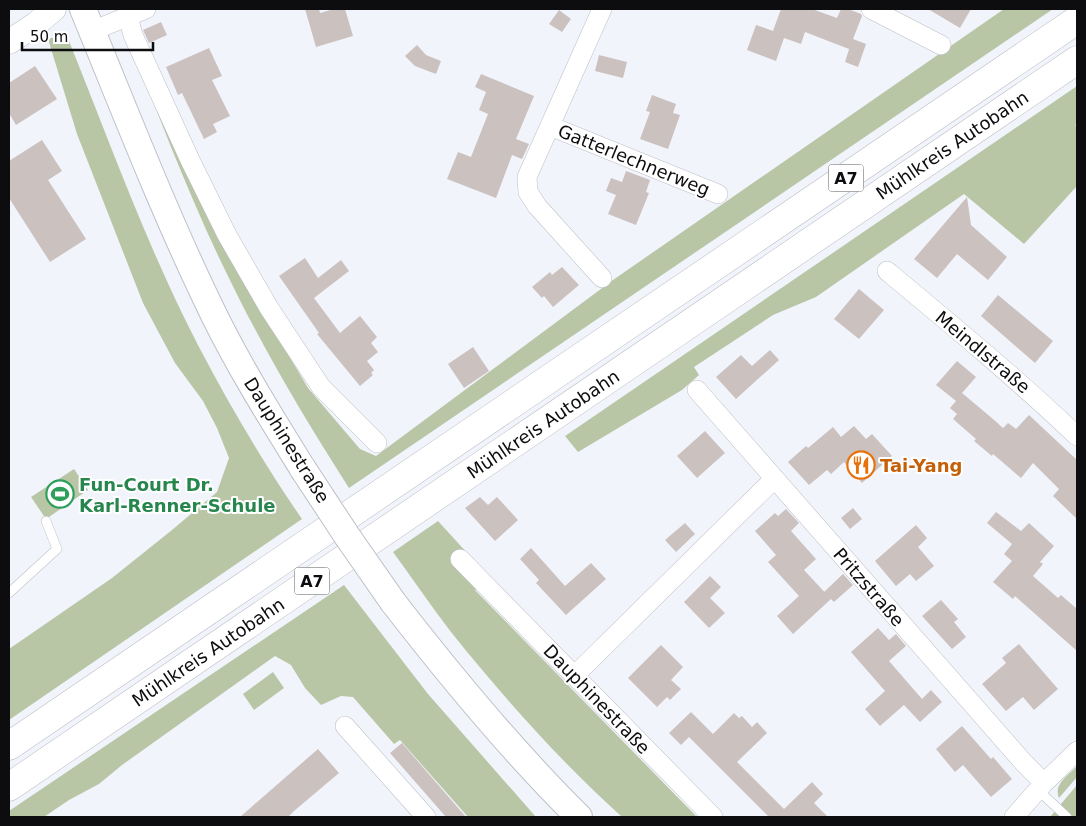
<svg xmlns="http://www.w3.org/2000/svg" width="1086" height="826" viewBox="0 0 1086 826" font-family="'DejaVu Sans',sans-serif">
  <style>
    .green { fill: #b8c6a6 }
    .building { fill: #cbc1be }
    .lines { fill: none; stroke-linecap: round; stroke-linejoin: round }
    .service-casing { stroke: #bdbfc7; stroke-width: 10 }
    .minor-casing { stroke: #bdbfc7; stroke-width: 20 }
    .tertiary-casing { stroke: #bdbfc7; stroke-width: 25 }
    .secondary-casing { stroke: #bdbfc7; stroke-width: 28 }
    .motorway-casing { stroke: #bdbfc7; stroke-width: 29 }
    .service { stroke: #fff; stroke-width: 9 }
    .minor { stroke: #fff; stroke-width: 19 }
    .tertiary { stroke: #fff; stroke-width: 24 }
    .secondary { stroke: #fff; stroke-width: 26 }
    .motorway { stroke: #fff; stroke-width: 28 }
    .secondary-bridge-casing { stroke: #bdbfc7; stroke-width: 28; stroke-linecap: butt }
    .secondary-bridge { stroke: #fff; stroke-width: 26 }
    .labels { text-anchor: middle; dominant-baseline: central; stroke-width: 4; stroke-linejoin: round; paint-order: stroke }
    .shield { fill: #fff; stroke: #565658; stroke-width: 1 }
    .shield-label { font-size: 16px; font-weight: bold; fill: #0d0d10 }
    .street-label { font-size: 18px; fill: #0d0d10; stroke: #fff }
    .food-label { font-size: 18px; font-weight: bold; fill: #c56008; stroke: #fff; text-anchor: start }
    .leisure-label { font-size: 18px; font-weight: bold; fill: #27864d; stroke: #fff; text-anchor: start }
  </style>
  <rect width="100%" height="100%" fill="#f2f4fc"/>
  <path class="green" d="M1004 9H1053L349 488C304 418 261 345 225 270 188 194 158 114 127 35L266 317 308 388 360 449 376 456 613 280Z
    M63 35 69 41C110 143 148 249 199 347 230 406 264 464 302 519L9 720V649L112 578 172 530 217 492 229 458 217 428 203 401 175 363 143 303 77 134 48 39Z
    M1077 86V123L1075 125 1077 127V186L1024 244 964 194 816 297 773 315 694 367 699 375 682 390 578 452 565 436Z
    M74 469 88 490 46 519 31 497Z
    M438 521 490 578 475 590 697 817H622C560 761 504 698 451 632 431 606 412 578 393 552Z
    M344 585 428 694 536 817H468L400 740 394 744 353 697 341 696 321 705 305 688 291 665 275 656 122 765 99 784 69 800 44 817H9V811Z
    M273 672 284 688 254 710 243 694Z
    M1077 766V777L1059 798C1053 784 1069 775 1077 766Z
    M1077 785V817H1050Z"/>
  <path class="building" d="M305 9H319L320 13 334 9H345L353 36 316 47Z
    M781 9H812L837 18 841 9H848L861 14 862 16 853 39 866 44 858 67 845 62 851 43 849 49 805 32 801 44 784 38 776 61 747 50 756 25 773 31Z
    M928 9H971L960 28Z
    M559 10 571 19 562 32 549 24Z
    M161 22 167 35 149 43 143 30Z
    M417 45 426 55 441 61 436 74 415 66 405 56Z
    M209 48 222 76 212 80 230 116 213 124 217 132 204 139 182 93 178 95 166 67Z
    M599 55 627 62 623 78 595 71Z
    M35 66 57 99 16 125 9 113V83Z
    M481 74 534 96 516 139 529 144 522 159 512 155 496 198 447 179 458 152 471 157 488 114 479 110 486 92 475 87Z
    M652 95 676 104 673 113 680 115 668 149 640 139 650 112 646 111Z
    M42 140 62 171 48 180 86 239 50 262 9 198V161Z
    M626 171 650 180 646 192 649 193 636 225 608 214 616 195 606 191 611 178 622 182Z
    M967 197 971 225 1007 257 988 280 957 254 937 278 914 259Z
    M305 258 318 278 341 260 349 271 314 298 340 333 360 316 377 337 371 343 378 352 367 361 374 370 371 373 373 375 360 386 317 334 319 333 279 276Z
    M562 267 579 285 553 307 544 296 542 298 532 287 550 272 552 275Z
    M859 289 884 310 859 339 834 319Z
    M998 295 1053 341 1035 363 981 316Z
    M473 347 489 371 464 388 448 364Z
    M770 350 779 360 736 399 716 377 741 355 752 366Z
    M957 361 976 377 962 393 993 419 1003 428 1008 423 1016 429 1029 415 1077 460V519L1053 496 1059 489 1033 463 1021 478 993 454 992 456 974 441 976 439 953 419 957 414 950 408 956 401 936 385Z
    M854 426 866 439 872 434 892 456 862 483 844 462 831 474 827 470 809 485 788 462 806 446 808 448 833 427 841 437Z
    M705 431 725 453 697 478 677 456Z
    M480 497 488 505 497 497 518 520 495 541 465 508Z
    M853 508 862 519 850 529 841 518Z
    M786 509 799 523 791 531 816 559 804 570 831 599 793 634 777 616 799 596 768 562 776 555 755 531 775 513 778 516Z
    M996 512 1021 531 1029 523 1054 546 1040 562 1043 564 1033 576 1058 598 1061 595 1077 609V651L1015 596 1013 599 993 582 1012 561 1004 554 1012 544 987 523Z
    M685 523 695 534 676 552 665 540Z
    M916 525 927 538 918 547 934 566 916 581 910 574 896 586 875 561Z
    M531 548 565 586 591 563 606 579 566 615 536 583 539 580 520 559Z
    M843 574 853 585 834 602 824 592Z
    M710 576 721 587 710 598 725 613 709 628 684 602Z
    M941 600 958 619 954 622 966 637 952 649 922 616Z
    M878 628 889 640 896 634 906 646 889 661 922 699 931 690 942 702 920 722 904 705 880 726 865 709 885 691 851 652Z
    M1019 644 1058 689 1034 710 1023 697 1006 711 982 684 1006 663 1002 658Z
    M661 645 683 667 671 680 681 689 670 700 667 697 657 707 628 678Z
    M691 712 713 734 734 713 739 718 742 716 752 727 757 722 767 733 737 762 784 809 812 782 823 794 814 803 828 817H769L689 737 681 745 669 733Z
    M962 726 991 759 993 757 1012 779 991 797 963 765 955 772 936 749Z
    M402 743 466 817H446L390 753Z
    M318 749 339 773 294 811 288 817H240Z"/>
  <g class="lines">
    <g class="service-casing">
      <path id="service" d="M9 593 57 549 46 521
        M1038 790 1067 817"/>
    </g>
    <g class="minor-casing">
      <path id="minor" d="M602 9 527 177 528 192 537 206 602 278
        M871 9 941 45
        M129 17 130 24 133 35 190 160 227 235 269 308 321 387 377 443
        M92 31 146 9
        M550 126 718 194
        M887 271C952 325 1016 378 1077 436
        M697 390 1024 763 1044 783
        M460 559 713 817
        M574 676 774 479
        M345 726 426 817
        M1014 817 1044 783 1077 751"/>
    </g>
    <g class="tertiary-casing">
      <path id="tertiary" d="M9 42 36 24 54 9"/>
    </g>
    <g class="secondary-casing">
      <path id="secondary" d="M83 9C125 111 165 215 214 315 240 368 272 419 303 469
        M393 602C451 677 511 750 579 817"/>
    </g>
    <g class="motorway-casing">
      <path id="motorway" d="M9 746 1077 20
        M9 787 1077 60"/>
    </g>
    <use href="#service" class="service"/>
    <use href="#minor" class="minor"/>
    <use href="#tertiary" class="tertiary"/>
    <use href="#secondary" class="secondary"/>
    <use href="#motorway" class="motorway"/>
    <g class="secondary-bridge-casing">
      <path id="secondary-bridge" d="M303 469 347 536 393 602"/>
    </g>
    <use href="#secondary-bridge" class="secondary-bridge"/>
  </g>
  <defs>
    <g id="restaurant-ring" transform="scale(1.4375)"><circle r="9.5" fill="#fff" stroke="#e8710a" stroke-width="1.5"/><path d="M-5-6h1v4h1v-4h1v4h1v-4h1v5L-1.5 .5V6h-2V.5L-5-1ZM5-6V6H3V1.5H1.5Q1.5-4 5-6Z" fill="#e8710a"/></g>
    <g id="stadium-ring" transform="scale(1.4375)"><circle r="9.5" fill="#fff" stroke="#2e9e5b" stroke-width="1.5"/><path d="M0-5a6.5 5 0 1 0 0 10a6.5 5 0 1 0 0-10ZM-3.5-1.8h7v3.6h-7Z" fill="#2e9e5b"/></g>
  </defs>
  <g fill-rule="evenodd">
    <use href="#restaurant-ring" x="861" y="465"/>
    <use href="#stadium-ring" x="60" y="494"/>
  </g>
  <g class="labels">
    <g class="shield">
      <rect x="828.5" y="164.5" width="35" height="27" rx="4"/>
      <rect x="294.5" y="567.5" width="35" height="27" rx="4"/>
    </g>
    <g class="shield-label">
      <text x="846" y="178">A7</text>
      <text x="312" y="581">A7</text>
    </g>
    <g class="street-label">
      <text transform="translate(952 145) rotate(-34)">Mühlkreis Autobahn</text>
      <text transform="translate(634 160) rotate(22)">Gatterlechnerweg</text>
      <text transform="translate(983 352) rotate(40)">Meindlstraße</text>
      <text transform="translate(543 424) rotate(-34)">Mühlkreis Autobahn</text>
      <text transform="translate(287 440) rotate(58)">Dauphinestraße</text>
      <text transform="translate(869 587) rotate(49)">Pritzstraße</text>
      <text transform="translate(208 652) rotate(-34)">Mühlkreis Autobahn</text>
      <text transform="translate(597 699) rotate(46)">Dauphinestraße</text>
    </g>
    <g class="food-label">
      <text x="880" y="465">Tai-Yang</text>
    </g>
    <g class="leisure-label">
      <text x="79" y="484">Fun-Court Dr.<tspan x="79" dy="21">Karl-Renner-Schule</tspan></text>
    </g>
  </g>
  <rect width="1086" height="826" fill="none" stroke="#0d0d10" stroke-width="20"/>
  <path d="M22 42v8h131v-8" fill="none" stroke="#0d0d10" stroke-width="2.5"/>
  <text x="30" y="42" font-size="15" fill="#0d0d10" stroke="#ffffff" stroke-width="4" paint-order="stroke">50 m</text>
</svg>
